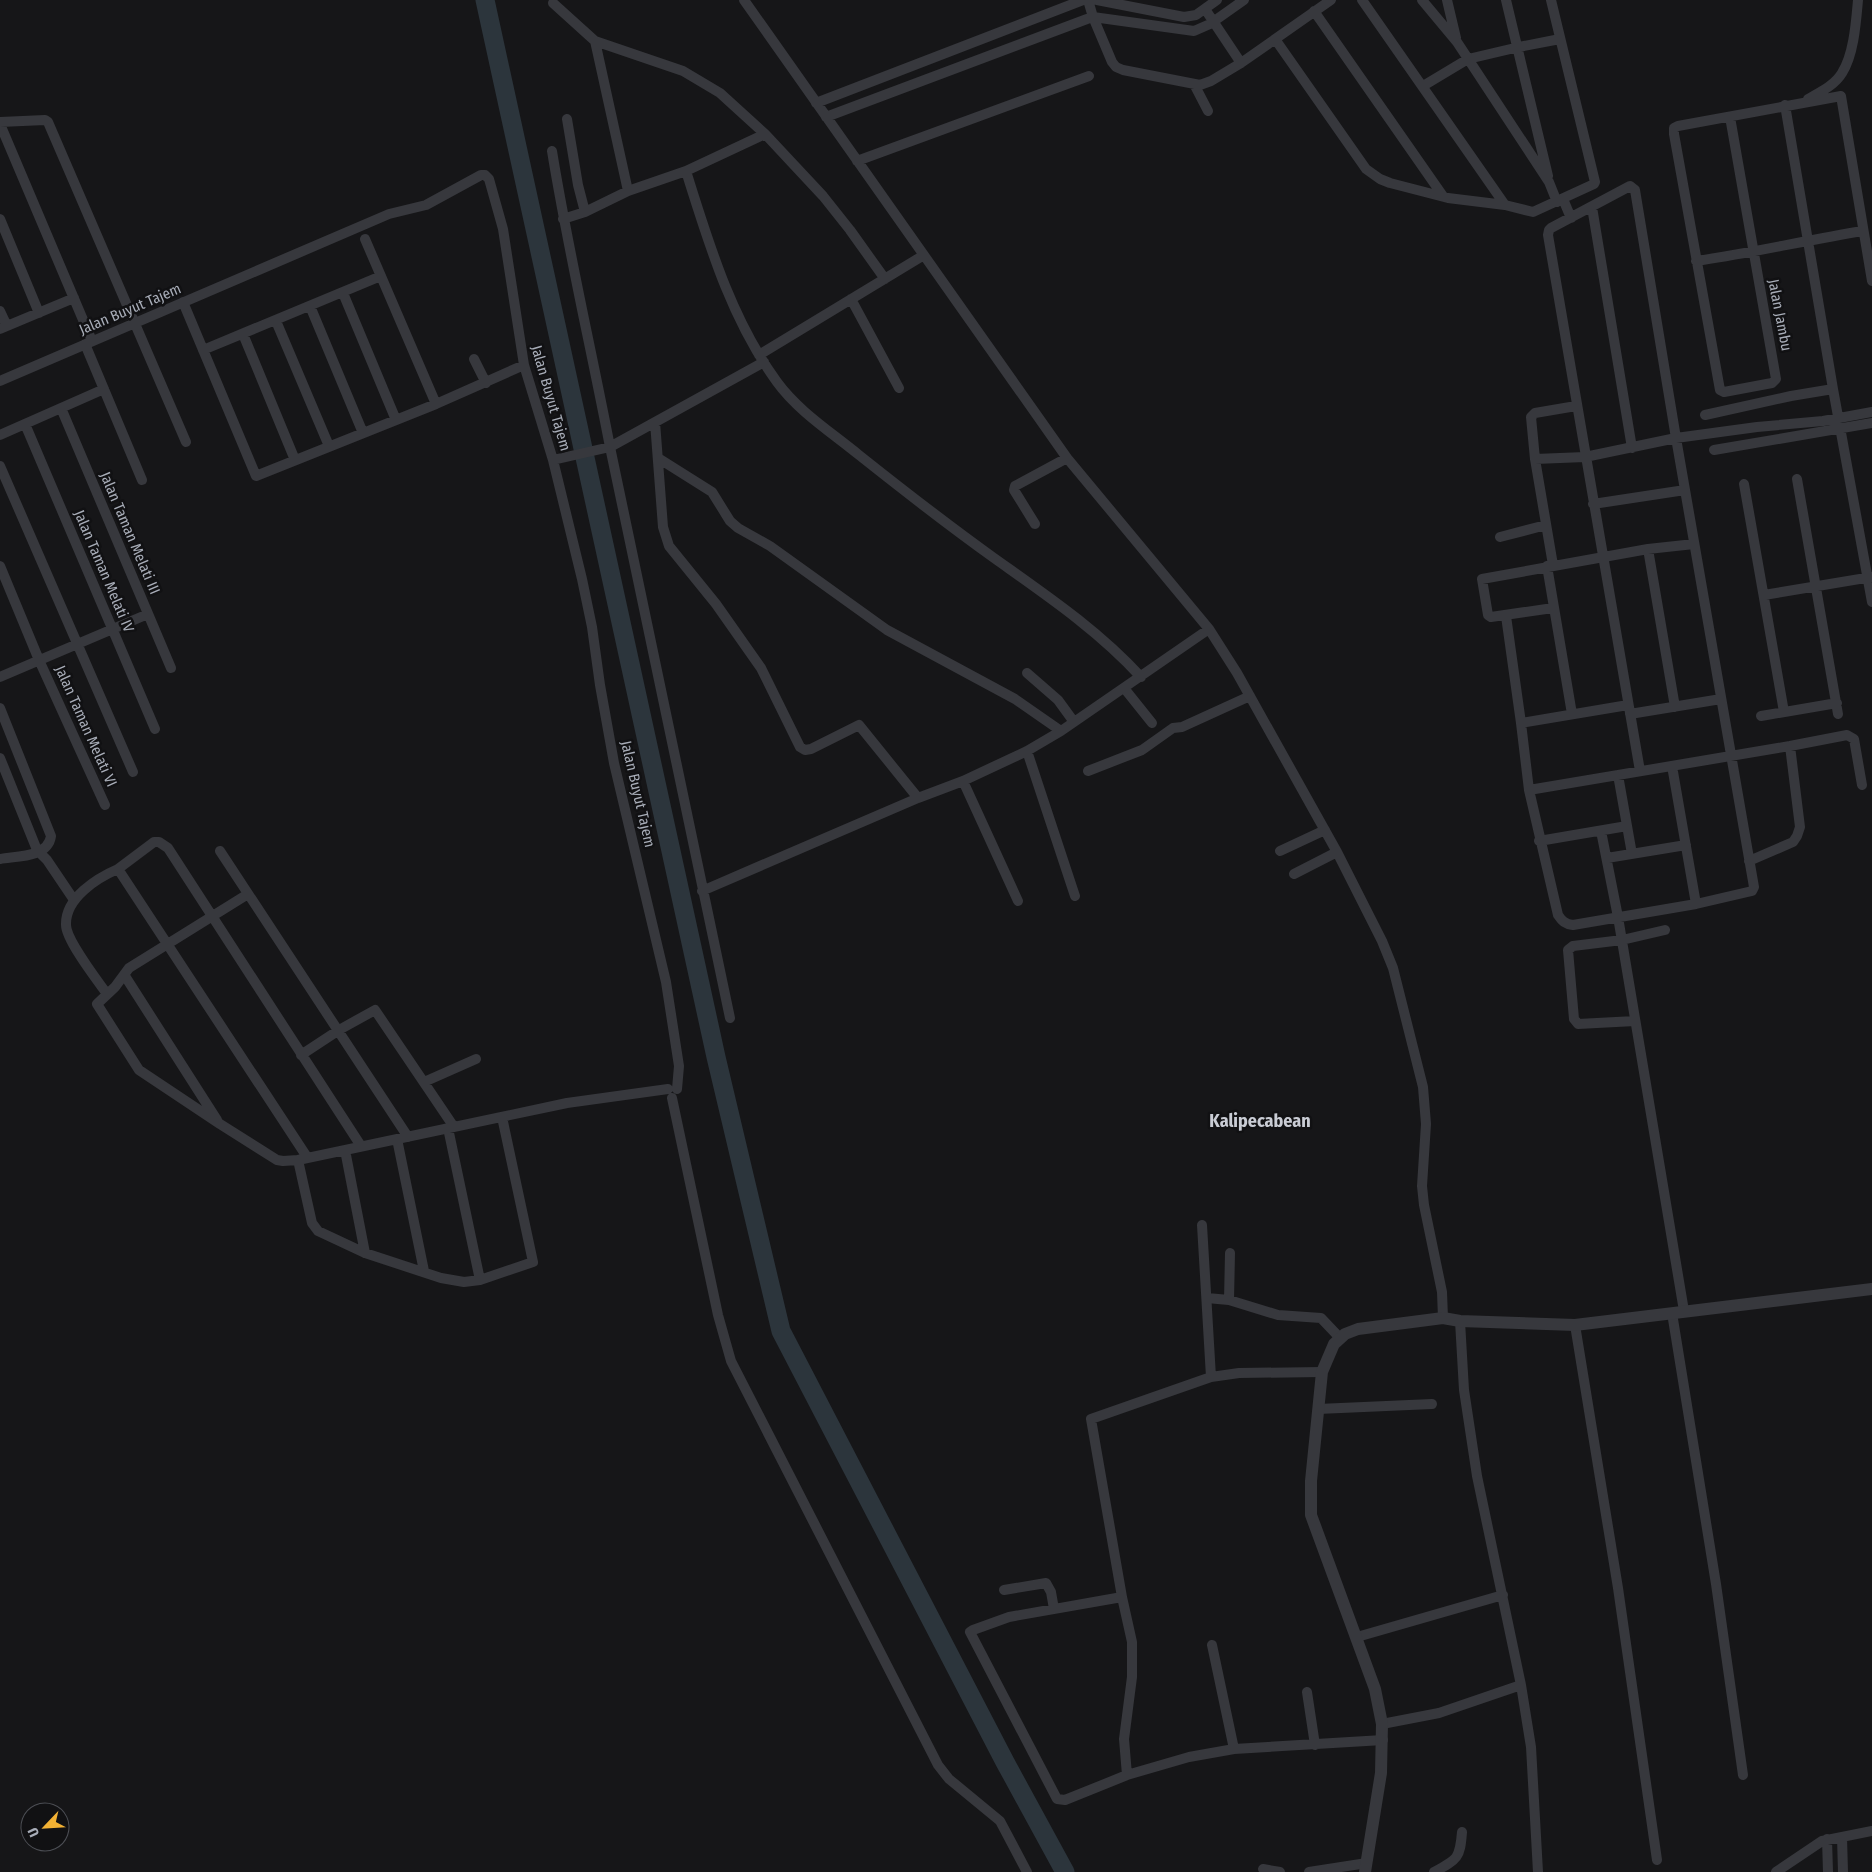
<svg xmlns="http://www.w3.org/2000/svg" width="1872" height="1872" viewBox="0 0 1872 1872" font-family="'Fira Sans Condensed',sans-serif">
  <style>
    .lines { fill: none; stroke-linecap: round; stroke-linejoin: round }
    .river { stroke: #2c353c; stroke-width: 19 }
    .minor { stroke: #37383d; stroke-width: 10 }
    .tertiary { stroke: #37383d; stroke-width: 12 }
    .labels { text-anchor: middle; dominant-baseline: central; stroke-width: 5; stroke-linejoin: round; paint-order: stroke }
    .street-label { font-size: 15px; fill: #a8adb8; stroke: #111113 }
    .quarter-label { font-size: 18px; font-weight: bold; fill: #c9ccd4; stroke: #111113 }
  </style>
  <rect width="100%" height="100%" fill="#161618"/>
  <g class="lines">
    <path class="river" d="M485 0 716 1057 781 1331 1005 1762 1065 1872"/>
    <path class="minor" d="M744 0 1067 458 1209 629 1237 673 1337 852 1382 941 1393 968 1423 1087 1426 1124 1422 1186 1424 1205 1442 1292 1443 1318
      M1088 0 1093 17 1112 62 1116 67 1123 70 1200 85 1211 81 1241 63 1331 0
      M1097 0 1184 17 1196 15 1217 0
      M1362 0 1505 205 1533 212 1594 184 1595 182 1551 0
      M1422 0 1457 42 1549 182 1557 202
      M1447 0 1456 38
      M1506 0 1548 176
      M553 3 595 41 683 71 720 93 765 134 823 196 850 230 885 279
      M1205 9 1241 63
      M1314 11 1443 196
      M1275 39 1366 169 1380 179 1390 183 1448 198 1505 205
      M595 41 628 191
      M1194 84 1208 111
      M1423 86 1468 59 1519 47 1560 39
      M1808 99C1820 92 1835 85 1842 73 1854 54 1856 22 1858 0
      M816 103 1083 0
      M1785 105 1833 389 1872 602
      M826 117 1087 19 1093 17 1194 31 1210 24 1244 0
      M1730 117 1776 379 1772 383 1724 392 1720 390 1674 134V128L1678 126 1841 96 1872 281
      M567 119 578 185 585 212
      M0 122 45 120 48 122 186 442
      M0 124 92 341
      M765 134 686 171C709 244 731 319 777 382 798 411 831 432 859 455 903 490 948 525 994 558 1046 595 1098 630 1141 677
      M552 151C568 250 591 348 610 447L553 460
      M857 161 1089 76
      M1563 199 1571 218
      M1592 207 1632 448
      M0 219 39 313
      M563 219 585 212 628 191 686 171
      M365 239 436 404
      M1696 261C1752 253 1807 240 1863 231
      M343 293 396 420
      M851 299 899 388
      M183 302 256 476 436 404 524 365
      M310 306 363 433
      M0 311 7 326
      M276 321 329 446
      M0 329 74 298
      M243 334 295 460
      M85 344 142 480
      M203 350 381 276
      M759 355 924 255
      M474 359 486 383
      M0 381 389 214 426 205 481 175H485L489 179 503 229 524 365 553 460 582 579 592 627 600 685 614 763 666 982 679 1066 677 1089
      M61 408 171 668
      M1705 415 1791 396 1833 389
      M655 422 663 527 669 546 716 604 761 668 800 747 805 750 811 749 859 725 918 798
      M25 424 155 729
      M0 435 104 389
      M1714 450 1872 423
      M658 458 712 492 730 521 738 528 770 546 887 630 1015 699 1061 731
      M1535 459 1585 457 1676 438 1757 427 1823 421 1872 412
      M0 466 133 772
      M1797 479 1838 714
      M1744 484 1784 712
      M1593 504 1685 490
      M1035 524 1014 490 1015 486 1067 458
      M1500 537 1546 525
      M1648 549 1675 707
      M1553 565 1535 459 1531 417 1535 413 1576 406
      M0 566 39 660 105 805
      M1547 566 1572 714
      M1764 595 1872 577
      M1553 608 1491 617 1488 615 1482 579 1648 549 1694 544
      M1506 616 1521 723 1529 790 1558 915C1562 921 1565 924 1573 925L1696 904 1752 891 1754 887 1676 438 1635 190 1630 186 1551 228 1549 230 1548 235 1640 771
      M1027 673 1058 700 1074 722
      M0 677 148 614
      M1124 688 1152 723
      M0 708 51 836C48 858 16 856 0 859
      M1630 714 1721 699
      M1761 716 1837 703
      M1521 723 1628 705
      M1027 751 1075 896
      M0 758 37 850 47 860 74 900
      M1672 766 1696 904
      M1088 771 1142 750 1173 728 1182 727 1250 696
      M1618 775 1632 854
      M963 781 1018 901
      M1529 790 1790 746 1847 735 1854 739 1862 785
      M1601 831 1618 917 1684 1311
      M1539 841 1627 826
      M220 851 408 1137
      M1280 851 1325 830
      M1607 858 1686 845
      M1749 861 1793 842 1797 836 1800 827 1790 746
      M118 869 154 842H159L168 848 361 1146
      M1294 874 1337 852
      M702 891 918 798 963 781 1027 751 1061 731 1209 629
      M248 894 129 968 115 987 97 1004 139 1070 220 1124 277 1160 283 1161 298 1160 567 1103 668 1089
      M125 976 217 1120
      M107 994C97 980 66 940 66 925 65 898 97 878 118 869L307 1157
      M730 1018 610 447 764 362
      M1635 1021 1578 1024 1574 1019 1568 950 1573 946 1622 940 1665 930
      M301 1055 339 1030 375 1010 454 1127
      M424 1082 476 1059
      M672 1098 718 1315 731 1361 938 1765 949 1779 1000 1821 1027 1872
      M448 1128 480 1280
      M397 1139 424 1271
      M345 1150 365 1253
      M298 1160 312 1223 318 1231 365 1253 441 1278 464 1282 480 1280 533 1262 502 1117
      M1202 1225 1211 1377 1239 1373 1322 1372
      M1207 1298 1229 1300 1278 1315 1321 1318 1340 1338
      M1229 1300 1230 1253
      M1672 1313 1716 1584 1743 1775
      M1460 1321 1464 1390 1477 1476 1521 1685 1531 1747 1538 1872
      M1575 1325 1618 1588 1657 1860
      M1318 1409 1432 1404
      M1004 1590 1046 1583 1051 1592 1054 1609
      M1122 1597 1009 1617 973 1630 970 1632 1057 1799 1065 1800 1127 1775 1189 1757 1234 1749 1383 1740
      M1357 1637 1503 1595
      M1212 1645 1234 1749
      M1307 1692 1315 1745
      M1382 1724 1439 1713 1521 1685
      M1127 1775 1124 1739 1132 1677V1642L1122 1597 1091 1419 1211 1377
      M1842 1837 1843 1872
      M1827 1839 1828 1872
      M1263 1869 1280 1872
      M1309 1872 1367 1863
      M1434 1872C1458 1859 1460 1858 1462 1832
      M1776 1872 1822 1841 1872 1831"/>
    <path class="tertiary" d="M1365 1872 1381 1773 1382 1724 1375 1689 1311 1515V1481L1322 1372 1334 1344 1345 1334 1358 1329 1443 1318 1460 1321 1575 1325 1872 1289"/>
  </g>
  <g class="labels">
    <g class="street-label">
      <text transform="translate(130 309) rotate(-23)">Jalan Buyut Tajem</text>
      <text transform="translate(1780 315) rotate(79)">Jalan Jambu</text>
      <text transform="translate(551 398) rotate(74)">Jalan Buyut Tajem</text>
      <text transform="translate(130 533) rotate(67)">Jalan Taman Melati III</text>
      <text transform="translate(104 571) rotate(67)">Jalan Taman Melati IV</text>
      <text transform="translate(86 726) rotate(66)">Jalan Taman Melati VI</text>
      <text transform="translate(638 794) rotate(77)">Jalan Buyut Tajem</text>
    </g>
    <g class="quarter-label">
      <text x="1260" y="1121">Kalipecabean</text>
    </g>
  </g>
  <g transform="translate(45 1827) rotate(245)"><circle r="24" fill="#111113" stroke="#4d4f55"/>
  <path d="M0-4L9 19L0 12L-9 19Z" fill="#f2b134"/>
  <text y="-8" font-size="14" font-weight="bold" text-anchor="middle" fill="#a8adb8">U</text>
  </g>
</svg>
